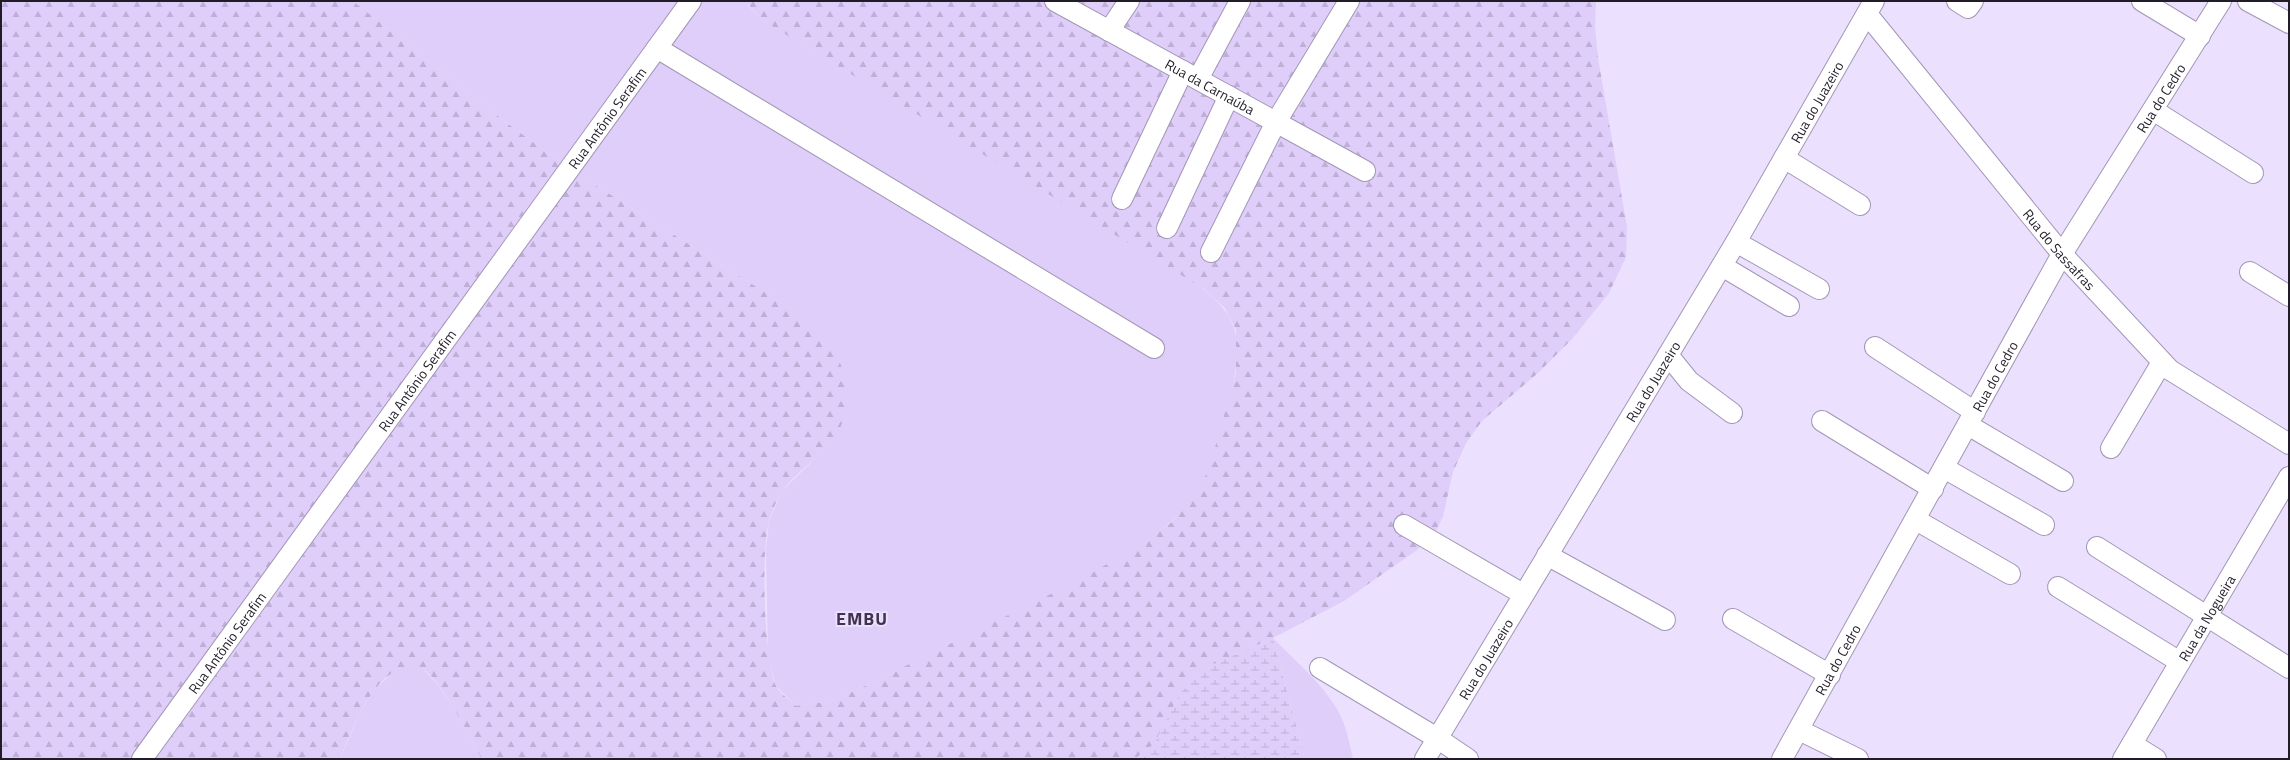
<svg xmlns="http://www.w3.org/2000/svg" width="2290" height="760" viewBox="0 0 2290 760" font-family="'Titillium Web',sans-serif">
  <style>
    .grass { fill: #dfcdfa }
    .forest { fill: url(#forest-firs) }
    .wetland { fill: url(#wetland-marsh) }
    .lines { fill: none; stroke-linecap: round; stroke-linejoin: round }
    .minor-casing { stroke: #a396b7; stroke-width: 22 }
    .minor { stroke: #fff; stroke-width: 20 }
    .labels { text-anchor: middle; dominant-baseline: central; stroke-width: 4; stroke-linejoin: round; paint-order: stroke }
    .street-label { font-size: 14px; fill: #211c28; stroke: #ebe0fd }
    .district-label { font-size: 18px; font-weight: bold; letter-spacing: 1px; fill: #3f334f; stroke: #ebe0fd }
  </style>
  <defs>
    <pattern id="forest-firs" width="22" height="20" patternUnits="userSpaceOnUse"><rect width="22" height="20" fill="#dfcdfa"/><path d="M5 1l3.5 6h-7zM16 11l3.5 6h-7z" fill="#bfafd6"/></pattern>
    <pattern id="wetland-marsh" width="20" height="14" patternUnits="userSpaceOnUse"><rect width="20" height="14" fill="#dfcdfa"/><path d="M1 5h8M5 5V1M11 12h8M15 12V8" fill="none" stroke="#bfafd6"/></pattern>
  </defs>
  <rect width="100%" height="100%" fill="#ebe0fd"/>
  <path class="grass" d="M353 1H746L748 6 767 23 1179 272C1235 309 1247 329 1230 396 1221 429 1215 468 1195 496 1160 545 1068 587 1014 613 965 637 916 661 867 685L831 701 796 706 776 686 768 657 766 550 769 522 781 492 829 445 793 310 565 166 503 120Z
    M1273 638C1295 661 1321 682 1337 709 1346 724 1349 742 1353 759H1305Z
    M418 666C446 685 465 730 482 759H340L358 717 373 691 398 668Z"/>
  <path class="forest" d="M1 1H353L503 120 565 166 793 310C807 321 821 333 832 348 852 378 853 419 828 446 815 460 790 478 781 493 776 501 772 512 769 521 761 551 764 655 775 684 778 692 790 700 796 706L831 701 867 685 1083 578 1148 540 1172 522 1195 496 1209 469 1236 373V330L1225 308 1204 289 767 23 748 5 746 1H1596L1595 27 1598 58 1627 227 1626 257 1609 293 1572 339 1538 373 1482 421 1466 443 1453 472 1443 516 1437 529 1417 550 1344 601 1273 638 1212 665 1181 692 1154 744 1135 759H482C469 736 447 691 429 674 422 667 416 667 407 668 373 671 351 732 340 759H1Z"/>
  <path class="wetland" d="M1273 638 1305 759H1135L1154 744 1181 692 1212 665Z"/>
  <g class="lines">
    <g class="minor-casing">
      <g id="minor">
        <path id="s1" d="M1055 1 1365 171"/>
        <path d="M1957 1 1968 8 1973 1"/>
        <path d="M2142 1 2200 36"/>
        <path d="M2248 1 2289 23"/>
        <path id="s2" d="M1867 14 2062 254 2170 370 2289 444"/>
        <path d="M1109 31 1129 1"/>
        <path d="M657 48 1154 348"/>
        <path d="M1198 79 1240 1"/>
        <path d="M2153 110 2253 173"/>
        <path d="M1784 158 1860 205"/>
        <path d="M1122 199 1183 71"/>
        <path d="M1167 228 1229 96"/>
        <path d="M1736 242 1819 289"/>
        <path d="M1211 252 1276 122 1349 1"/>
        <path d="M1722 266 1789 306"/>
        <path d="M2250 272 2289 296"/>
        <path d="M1875 347 1975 412"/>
        <path d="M1668 355 1689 381 1732 413"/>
        <path d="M1822 421 1933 489"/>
        <path d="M1968 425 2063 481"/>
        <path d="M2111 448 2162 362"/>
        <path d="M1944 468 2044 525"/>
        <path d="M1916 520 2010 574"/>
        <path d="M1404 525 1523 594"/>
        <path d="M2097 547 2289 668"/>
        <path d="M1547 555 1665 620"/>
        <path d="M2058 587 2180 662"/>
        <path d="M1733 619 1830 675"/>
        <path d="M1320 668 1437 738 1468 759"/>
        <path d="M1799 730 1858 759"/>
        <path d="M2132 744 2156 759"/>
        <path id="s3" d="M142 759 691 1"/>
        <path id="s4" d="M1425 759 1736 242 1874 1"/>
        <path id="s5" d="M1782 759 2062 254 2221 1"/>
        <path id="s6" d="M2123 759 2289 477"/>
      </g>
    </g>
    <use href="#minor" class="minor"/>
  </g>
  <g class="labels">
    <g class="street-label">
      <text stroke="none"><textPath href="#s1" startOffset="177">Rua da Carnaúba</textPath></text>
      <text stroke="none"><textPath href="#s5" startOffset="762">Rua do Cedro</textPath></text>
      <text stroke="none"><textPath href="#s4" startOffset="765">Rua do Juazeiro</textPath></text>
      <text stroke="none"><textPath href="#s3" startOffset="792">Rua Antônio Serafim</textPath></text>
      <text stroke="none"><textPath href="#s2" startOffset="304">Rua do Sassafras</textPath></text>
      <text stroke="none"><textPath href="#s5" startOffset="438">Rua do Cedro</textPath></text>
      <text stroke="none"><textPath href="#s3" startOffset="468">Rua Antônio Serafim</textPath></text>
      <text stroke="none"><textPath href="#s4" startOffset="441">Rua do Juazeiro</textPath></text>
      <text stroke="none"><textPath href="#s6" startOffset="164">Rua da Nogueira</textPath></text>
      <text stroke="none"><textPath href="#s3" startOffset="144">Rua Antônio Serafim</textPath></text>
      <text stroke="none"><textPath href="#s4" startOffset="117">Rua do Juazeiro</textPath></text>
      <text stroke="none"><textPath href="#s5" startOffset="114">Rua do Cedro</textPath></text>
    </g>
    <g class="district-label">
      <text x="862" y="618">EMBU</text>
    </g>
  </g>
  <rect width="2290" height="760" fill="none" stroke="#211c28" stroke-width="4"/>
</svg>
